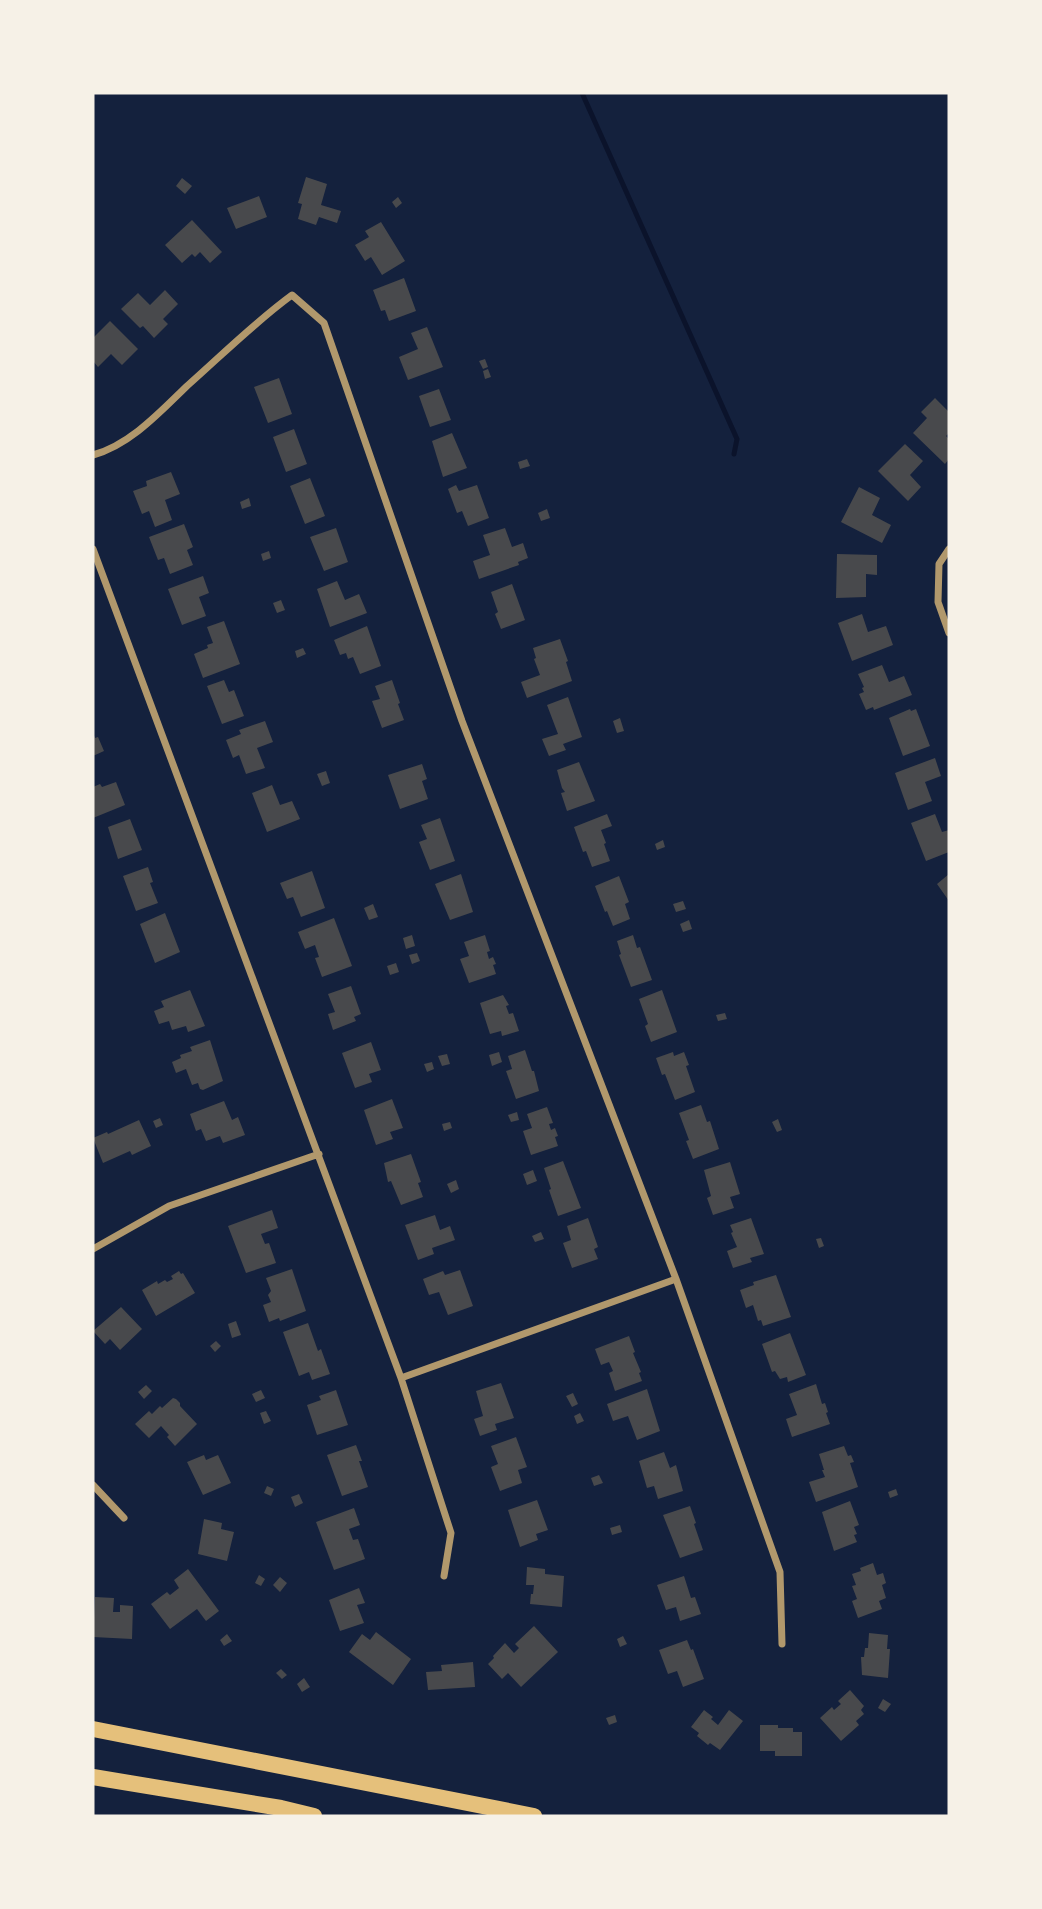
<svg xmlns="http://www.w3.org/2000/svg" width="1042" height="1909" viewBox="0 0 1042 1909" font-family="'Open Sans',sans-serif">
  <style>
    .lines { fill: none; stroke-linecap: round; stroke-linejoin: round }
    .stream { stroke: #0b132b; stroke-width: 5 }
    .building { fill: #48494c }
    .minor { stroke: #b1986c; stroke-width: 7 }
    .motorway { stroke: #e5c07b; stroke-width: 16 }
  </style>
  <rect width="100%" height="100%" fill="#14213d"/>
  <g class="lines">
    <path class="stream" d="M582 93 737 439 734 454"/>
  </g>
  <path class="building" d="M306 177 327 184 321 205 341 211 337 223 319 217 316 225 298 219 302 204 298 203Z
    M182 178 192 186 185 194 176 186Z
    M259 196 267 217 236 229 227 208Z
    M398 197 402 203 396 208 392 202Z
    M192 220 222 252 210 263 200 252 195 257 192 254 182 263 165 245Z
    M381 222 405 261 382 275 371 257 365 261 355 245 369 237 365 231Z
    M404 278 416 311 389 321 385 310 381 311 373 290Z
    M165 290 178 304 163 319 168 324 154 338 143 326 140 328 121 309 138 293 150 305Z
    M110 321 138 349 122 365 111 354 98 367 93 361V338Z
    M427 327 443 367 408 380 399 357 418 349 411 333Z
    M485 359 488 367 483 369 479 361Z
    M488 369 491 377 485 379 483 371Z
    M279 378 292 414 268 423 254 387Z
    M439 389 451 420 430 427 419 396Z
    M935 398 949 412V433L946 436 949 439V459L945 464 913 433 927 418 921 412Z
    M294 429 307 464 286 472 273 437Z
    M452 433 467 468 443 477 432 441Z
    M905 444 923 461 910 475 921 487 908 501 878 471Z
    M527 459 530 466 520 469 518 462Z
    M171 472 180 494 165 500 172 520 155 527 149 511 142 514 133 491 147 486 146 481Z
    M310 478 325 516 305 524 290 486Z
    M456 485 459 491 477 485 489 518 468 526 462 511 457 513 448 489Z
    M859 487 880 498 872 515 891 525 882 543 841 522Z
    M249 498 251 506 242 509 240 502Z
    M547 509 550 518 541 521 538 513Z
    M184 524 193 547 187 550 193 565 170 574 164 558 158 560 149 537Z
    M336 528 348 562 324 571 310 537Z
    M505 528 512 547 523 543 528 558 518 562 519 565 479 579 473 561 490 555 483 535Z
    M269 551 271 558 263 561 261 554Z
    M837 554 877 555V575L866 574V597L836 598Z
    M203 576 209 593 199 597 206 616 182 625 168 589Z
    M337 581 345 600 359 594 367 613 330 627 317 589Z
    M512 584 525 620 501 629 495 614 498 612 491 592Z
    M281 600 285 610 277 613 273 603Z
    M862 614 868 632 886 626 893 645 852 661 838 623Z
    M224 621 240 664 203 678 194 654 208 648 207 645 213 643 207 627Z
    M367 626 381 666 360 674 353 657 348 659 346 653 340 655 334 640Z
    M560 639 568 661 566 662 572 681 527 698 521 682 540 675 534 659 536 658 533 648Z
    M303 648 306 654 297 658 295 651Z
    M882 665 889 682 904 676 912 695 874 710 873 707 866 710 859 694 864 692 862 688 864 687 858 674Z
    M224 680 229 692 234 690 244 716 222 724 207 686Z
    M392 680 400 703 398 704 404 720 382 728 372 701 380 699 375 686Z
    M568 697 582 737 563 744 566 750 549 756 542 739 558 734 547 705Z
    M910 709 911 711 916 709 930 746 903 756 889 718Z
    M620 718 624 731 617 733 613 721Z
    M265 721 273 742 257 748 265 768 246 774 239 755 233 758 226 740 241 734 239 730Z
    M93 733 95 738 98 737 104 751 93 756Z
    M935 758 941 776 925 782 932 801 908 810 895 773Z
    M579 762 595 801 567 811 561 793 565 792 562 788 557 770Z
    M422 764 427 779 422 781 428 799 400 809 388 775Z
    M326 771 330 783 322 786 317 774Z
    M116 782 125 805 93 818V787L100 784 102 787Z
    M272 785 280 805 292 801 300 819 267 832 252 793Z
    M607 814 612 826 601 830 606 843 604 844 610 861 592 867 586 851 583 852 574 827Z
    M935 814 942 832 949 830V852L926 861 911 823Z
    M440 818 455 861 430 870 419 842 427 839 421 825Z
    M130 819 142 850 118 859 108 827Z
    M663 840 665 847 657 850 655 844Z
    M148 867 153 882 150 883 158 903 136 911 123 876Z
    M312 871 325 908 301 917 293 897 287 899 280 883Z
    M461 874 473 912 450 920 435 884Z
    M949 874V901L937 884Z
    M619 876 629 902 625 904 630 919 613 926 607 911 605 912 595 886Z
    M683 901 686 909 676 912 673 904Z
    M373 904 378 917 369 920 364 908Z
    M165 913 180 952 155 963 140 924Z
    M334 918 352 966 322 977 315 958 319 957 315 945 305 949 298 932Z
    M689 920 692 929 683 932 680 924Z
    M412 935 415 946 406 949 403 938Z
    M485 935 490 951 487 952 489 959 493 957 496 964 493 965 496 974 469 983 460 959 469 956 464 942Z
    M633 935 637 948 640 947 652 980 631 987 619 955 621 954 617 941Z
    M417 953 420 961 412 964 409 955Z
    M396 963 399 972 390 975 387 966Z
    M351 986 361 1014 354 1017 356 1021 333 1030 328 1014 335 1012 328 994Z
    M190 990 205 1026 188 1032 186 1026 172 1030 169 1021 159 1024 154 1011 164 1007 161 1001Z
    M662 990 677 1032 651 1042 645 1026 648 1024 639 999Z
    M503 995 509 1005 506 1006 509 1014 513 1013 519 1031 502 1036 501 1031 490 1034 480 1003Z
    M725 1013 727 1019 718 1021 716 1015Z
    M210 1040 223 1081 203 1090 200 1089 198 1083 192 1085 186 1069 176 1073 172 1062 181 1058 180 1055 192 1051 190 1047Z
    M371 1042 381 1070 369 1074 372 1082 355 1088 342 1053Z
    M525 1050 532 1071H534L539 1091 516 1099 506 1071 512 1069 508 1056Z
    M499 1052 502 1062 492 1066 489 1055Z
    M673 1052 674 1056 684 1052 689 1065 686 1066 695 1092 675 1100 665 1074 662 1075 656 1058Z
    M447 1054 450 1064 442 1066 438 1056Z
    M432 1062 434 1069 427 1072 424 1064Z
    M392 1099 403 1128 390 1132 393 1139 376 1145 364 1110Z
    M224 1101 232 1120 238 1117 245 1135 223 1143 220 1136 206 1141 201 1129 196 1131 190 1114Z
    M701 1105 707 1122 710 1121 719 1149 693 1159 686 1141 689 1140 679 1113Z
    M547 1107 553 1123 549 1124 551 1130 555 1128 558 1136 555 1137 558 1146 531 1155 523 1131 532 1128 527 1114Z
    M517 1112 519 1120 511 1122 508 1115Z
    M160 1118 163 1125 156 1128 153 1121Z
    M778 1119 782 1130 777 1132 772 1122Z
    M139 1120 151 1146 132 1155 130 1151 103 1163 93 1138 107 1132 108 1134Z
    M450 1122 452 1128 444 1131 442 1124Z
    M411 1154 421 1182 418 1183 423 1197 401 1205 391 1181 388 1182 384 1163Z
    M563 1161 581 1208 558 1216 549 1190 551 1189 544 1168Z
    M730 1162 740 1194 730 1197 734 1208 713 1215 707 1198 711 1196 704 1170Z
    M533 1170 537 1181 527 1185 523 1174Z
    M456 1180 459 1189 451 1193 447 1184Z
    M272 1210 278 1228 261 1234 265 1244 269 1243 276 1263 246 1273 228 1226Z
    M435 1215 440 1230 450 1226 455 1240 432 1248 434 1254 418 1260 405 1225Z
    M588 1218 598 1247 594 1249 598 1259 572 1268 563 1243 571 1240 567 1226Z
    M751 1218 764 1254 750 1258 752 1262 733 1268 727 1251 737 1247 731 1233 733 1232 730 1225Z
    M541 1232 544 1239 535 1242 532 1236Z
    M821 1238 824 1246 819 1248 816 1239Z
    M292 1269 306 1311 280 1321 279 1318 269 1322 263 1305 271 1302 268 1295 271 1291 266 1278Z
    M460 1270 473 1306 448 1315 439 1292 429 1295 423 1279 443 1271 445 1275Z
    M179 1271 181 1274 183 1273 195 1293 156 1316 142 1290 157 1281 158 1284 165 1280 167 1282 173 1279 171 1276Z
    M776 1275 791 1317 763 1326 761 1320 758 1321 753 1305 746 1308 740 1290 754 1285 753 1282Z
    M121 1307 142 1329 120 1350 110 1339 105 1344 93 1331Z
    M236 1321 241 1335 232 1338 228 1324Z
    M308 1323 318 1351 321 1349 330 1374 312 1380 309 1372 299 1376 283 1332Z
    M790 1333 806 1375 788 1382 787 1377 780 1379 775 1371 772 1372 762 1344Z
    M629 1336 635 1352 633 1353 641 1372 639 1373 642 1381 615 1391 609 1373 613 1371 609 1362 601 1365 595 1349Z
    M216 1341 221 1346 215 1352 210 1346Z
    M501 1383 514 1418 495 1424 497 1430 480 1436 474 1419 483 1416 476 1391Z
    M816 1384 822 1404 825 1403 828 1412 826 1413 830 1424 792 1437 786 1419 797 1415 789 1394Z
    M146 1385 152 1391 144 1399 138 1392Z
    M647 1389 660 1431 637 1440 628 1416 613 1421 607 1404Z
    M261 1390 265 1398 256 1402 252 1394Z
    M336 1390 348 1425 317 1435 307 1405 321 1400 319 1396Z
    M573 1393 578 1404 572 1407 566 1396Z
    M173 1398 176 1399 180 1403V1406L197 1424 175 1446 167 1437 169 1435 161 1426 149 1438 135 1424 149 1411 152 1414 160 1406 162 1408Z
    M266 1411 271 1421 264 1424 260 1413Z
    M580 1413 584 1421 577 1424 574 1416Z
    M516 1437 527 1467 518 1470 522 1483 500 1491 491 1467 498 1464 491 1446Z
    M356 1445 362 1461H359L368 1487 342 1496 327 1455Z
    M844 1446 848 1456 851 1455 854 1462 850 1463 858 1487 816 1502 809 1482 825 1477 822 1470H824L819 1454Z
    M664 1452 670 1468 676 1465 683 1491 658 1499 654 1486 647 1488 639 1461Z
    M204 1455 206 1460 218 1455 231 1483 203 1495 187 1462Z
    M599 1475 603 1483 594 1486 591 1478Z
    M267 1486 274 1489 271 1496 264 1493Z
    M896 1489 898 1495 890 1498 888 1492Z
    M299 1494 303 1503 295 1507 291 1497Z
    M537 1500 548 1530 536 1534 538 1540 520 1547 508 1510Z
    M850 1501 859 1525 854 1527 857 1534 854 1535 857 1542 834 1551 822 1512Z
    M690 1506 696 1523 694 1524 703 1550 680 1558 663 1515Z
    M354 1508 360 1525 349 1529 353 1540 358 1539 365 1559 334 1570 316 1522Z
    M204 1519 222 1523 221 1529 234 1532 227 1561 198 1554Z
    M620 1525 622 1532 612 1535 610 1528Z
    M873 1563 877 1575 883 1573 886 1583 882 1585 886 1598 879 1601 882 1609 858 1618 852 1601 857 1599 852 1586 856 1585 852 1574 861 1571 860 1568Z
    M527 1567 545 1569V1574L564 1576 562 1607 530 1604 531 1594H533L534 1585H526Z
    M188 1569 219 1611 206 1621 197 1609 170 1629 151 1604 167 1592 170 1595 179 1588 174 1580Z
    M259 1575 265 1579 261 1586 255 1583Z
    M684 1576 691 1598 695 1597 701 1614 680 1621 676 1607 666 1610 657 1585Z
    M280 1577 287 1583 280 1592 273 1585Z
    M359 1588 365 1603 357 1605 364 1623 340 1631 329 1600Z
    M95 1597 114 1598 113 1612H120V1605L133 1606 132 1639 93 1637Z
    M534 1626 558 1652 521 1687 508 1673 502 1679 488 1664 494 1658 493 1656 505 1643 514 1653 519 1648 515 1644Z
    M376 1632 411 1659 393 1685 349 1652 362 1634 370 1640Z
    M869 1633 888 1635 887 1649H890L888 1678 862 1675 861 1657H864L865 1648H868Z
    M227 1634 232 1641 224 1646 220 1640Z
    M623 1636 627 1644 620 1647 617 1639Z
    M687 1640 691 1650 693 1649 704 1679 683 1687 677 1671 668 1674 659 1650Z
    M473 1662 475 1687 428 1690 426 1672 442 1671 441 1665Z
    M281 1669 287 1675 282 1679 276 1673Z
    M304 1678 310 1687 302 1692 297 1684Z
    M850 1690 864 1706 861 1710 864 1714 856 1721 859 1725 841 1741 820 1718 832 1707 834 1710 841 1704 838 1701Z
    M883 1699 891 1704 885 1712 878 1708Z
    M704 1710 713 1717 711 1719 718 1725 729 1710 743 1721 720 1750 710 1743 708 1745 697 1736 699 1733 691 1727Z
    M615 1715 617 1722 609 1725 606 1718Z
    M760 1725H778V1728H793V1732H802V1756H775V1751H760Z"/>
  <g class="lines">
    <path class="minor" d="M93 455C130 445 160 412 187 386 222 355 255 322 292 295L324 323 462 721 676 1279 780 1572 782 1644
      M93 549 401 1378 451 1533 444 1576
      M949 549 939 564 938 602 949 633
      M93 1249 169 1206 319 1154
      M401 1378 676 1279
      M93 1485 124 1518"/>
    <path class="motorway" d="M93 1729 534 1816
      M93 1777 281 1808 314 1816"/>
  </g>
  <rect width="1042" height="1909" fill="none" stroke="#f6f1e7" stroke-width="189"/>
</svg>
